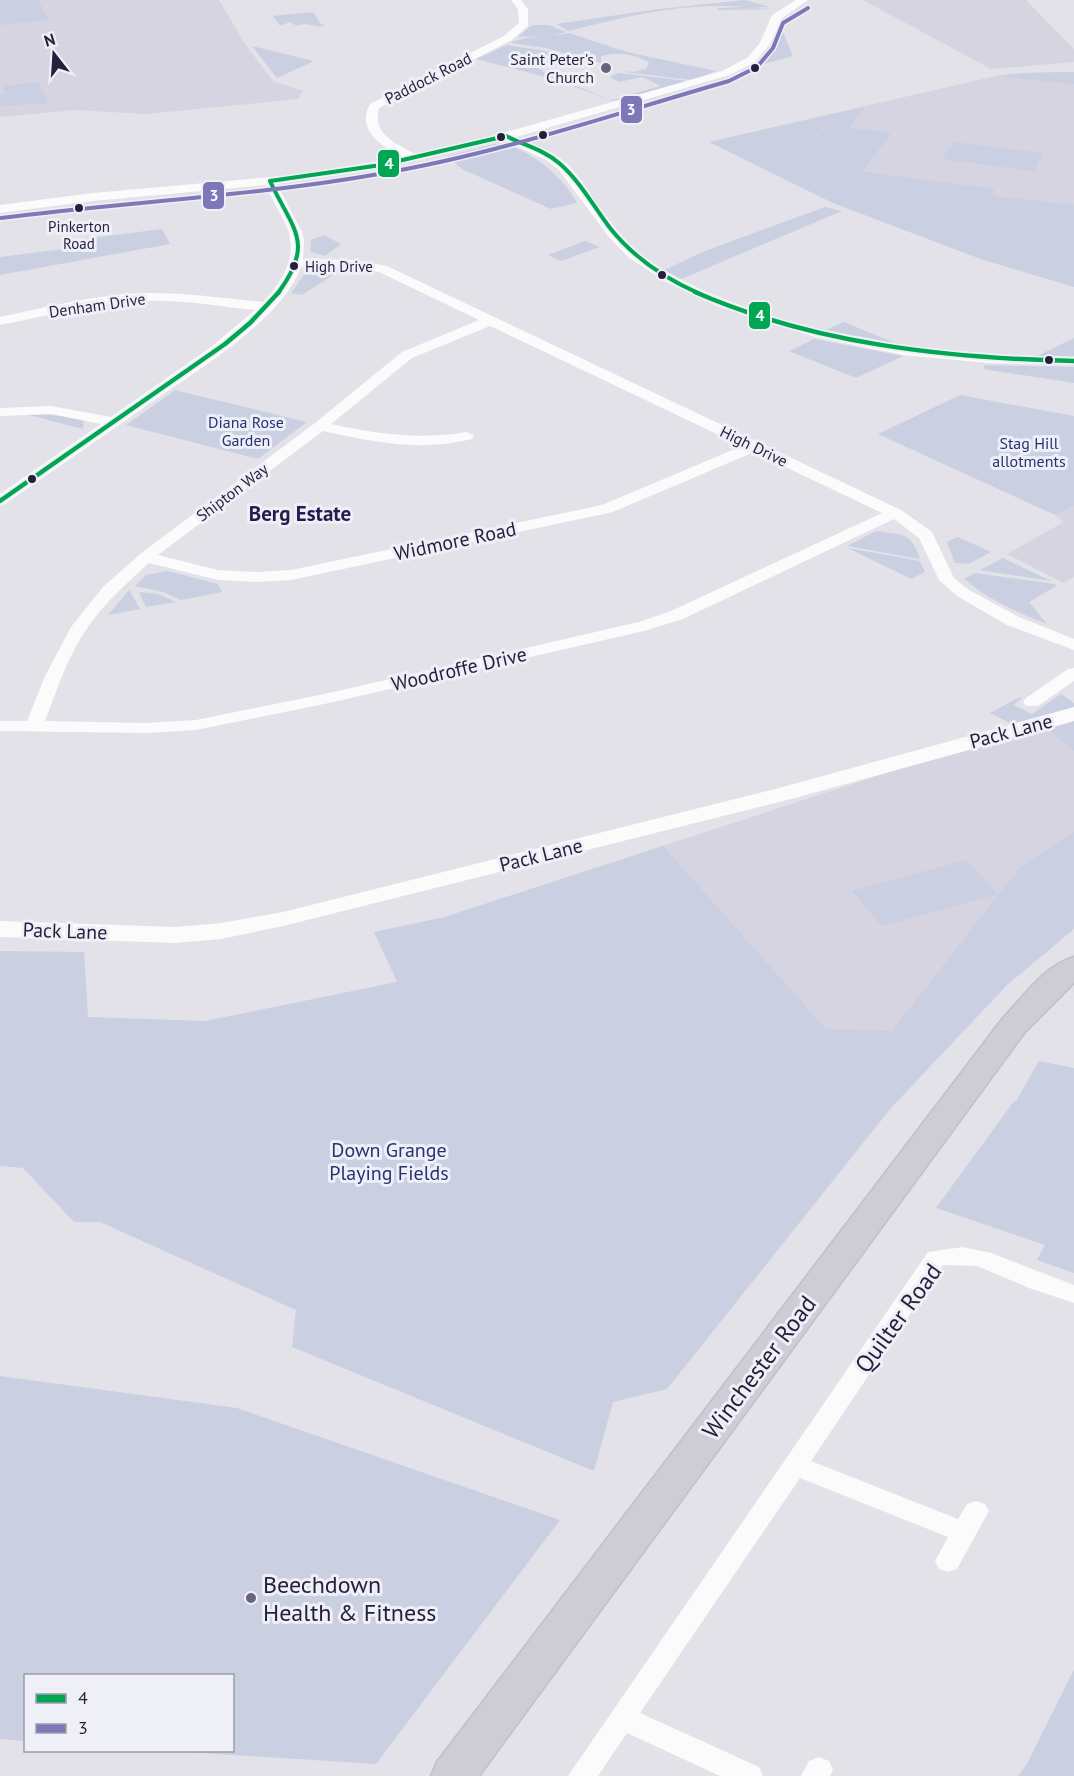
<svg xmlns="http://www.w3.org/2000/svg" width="1074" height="1776" viewBox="0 0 1074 1776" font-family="'PT Sans',sans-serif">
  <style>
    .built { fill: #d5d4e0 }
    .green { fill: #cacfe2 }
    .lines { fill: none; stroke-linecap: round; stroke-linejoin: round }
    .primary-casing { stroke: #c1bfc8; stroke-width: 3 }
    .minor { fill: #fbfbfc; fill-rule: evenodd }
    .tertiary { fill: #fbfbfc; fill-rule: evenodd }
    .primary { fill: #ceccd5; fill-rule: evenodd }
    .bus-1-far1-casing { stroke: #efeff7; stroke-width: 7 }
    .bus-1-casing { stroke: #efeff7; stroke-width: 8 }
    .bus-2-casing { stroke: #efeff7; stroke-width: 7 }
    .bus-1-far1 { stroke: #00a651; stroke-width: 4 }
    .bus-1 { stroke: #00a651; stroke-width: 4.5 }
    .bus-2 { stroke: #7e78b8; stroke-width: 4 }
    .poi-dot { fill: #686378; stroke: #efeff7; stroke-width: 2 }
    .bus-dot { fill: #261f3b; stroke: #efeff7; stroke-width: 2 }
    .labels { text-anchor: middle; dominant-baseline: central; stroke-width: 6; stroke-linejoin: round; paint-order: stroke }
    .far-bus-label { font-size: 15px; fill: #261f3b; stroke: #efeff7 }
    .far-poi-label { font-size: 16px; fill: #261f3b; stroke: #efeff7; text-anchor: end }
    .far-street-label { font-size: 16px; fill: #261f3b; stroke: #efeff7 }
    .far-park-label { font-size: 16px; fill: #283174; stroke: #efeff7 }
    .street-label { font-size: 20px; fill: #261f3b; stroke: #efeff7 }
    .park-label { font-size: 20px; fill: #283174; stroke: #efeff7 }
    .neighbourhood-label { font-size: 21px; font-weight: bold; fill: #281b4e; stroke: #efeff7 }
    .near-street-label { font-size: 24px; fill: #261f3b; stroke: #efeff7 }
    .near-poi-label { font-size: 24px; fill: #261f3b; stroke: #efeff7; text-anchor: start }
    .line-badge { stroke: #efeff7; stroke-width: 2 }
    .badge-label { font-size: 16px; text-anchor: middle; font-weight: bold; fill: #fff }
  </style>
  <rect width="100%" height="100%" fill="#e2e2e8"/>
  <path class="built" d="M0 0H219L245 44 273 81 303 91 298 99 146 114 74 110 0 117Z
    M863 0H1026L1074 49V62L991 69Z
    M1074 72V287L981 259 833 203 709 142 996 76 1025 73Z
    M1074 506V577L1064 583 1007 554 1064 522 1055 515Z
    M1048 729 1074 752V831L1021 866 903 1020 867 1060 445 917 914 764Z"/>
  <path class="green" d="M0 0H38L49 20 0 25Z
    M745 0 770 7 748 8 774 9 718 10 717 8 745 7C686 2 626 16 569 31L556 24 659 9Z
    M313 12 321 24 325 25C316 29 307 21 297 26L290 22 280 26 273 16Z
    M532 25H549L566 32 551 36 518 37Z
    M782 30 793 56 756 66 771 51Z
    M569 33 627 52 716 71 691 80 617 71 633 72 646 69 649 62C632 54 620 52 601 56V63L597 62 546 48 511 43C523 35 553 37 569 33Z
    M507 45 565 54 530 63 544 72 610 100 625 98 612 101 557 80 476 59Z
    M252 46 314 61 277 78Z
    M1074 72V84L996 76 1025 73Z
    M620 73 688 81 635 96 631 94 661 86 642 77 619 82 611 78V76Z
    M39 82 48 103 0 106V95L6 94 3 86Z
    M865 107 849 127 825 124 812 141 827 125 891 133 856 181 864 172 994 189 993 196 1074 205V287L981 259 833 203 709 142Z
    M954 142 1043 153 1034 171 942 159Z
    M495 144C525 144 564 177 577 203L551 209 462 169 447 156Z
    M825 207 842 211 679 280 662 271 705 251Z
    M162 229 170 244 0 275V257L87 246 84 239Z
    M324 235 341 244 325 256 310 251 311 240Z
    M585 241 600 247 561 261 548 255Z
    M320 269H343L302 295 291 293 305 273Z
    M844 322 895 343 826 330Z
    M1074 338V356H1037Z
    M814 339 903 356 856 378 789 351Z
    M985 365 1074 367V383L983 369Z
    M175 390 307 422 258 459 126 425Z
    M960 395 1074 416V506L1055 515 878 434Z
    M25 414 72 416 84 419 83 429Z
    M876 531C904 536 910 530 920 559L847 546Z
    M958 537 991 552 969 564 955 563 947 542Z
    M848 548 920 561 925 572 911 579Z
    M1003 558 1051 581 980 570Z
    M168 571 218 584 222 592 181 600 163 592 135 586 146 575Z
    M974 573 1055 584 1056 586 1029 602 1047 624C1017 612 989 600 964 579Z
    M129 590 140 609 108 615Z
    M139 592 158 594 176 602 146 607Z
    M1061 694 1074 703V708L1012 724 990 713 1020 697 1022 698 1013 705 1032 714Z
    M1074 721V752L1048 729Z
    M1074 831V929L1007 985 891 1108 667 1389 613 1402 594 1471 292 1347 296 1310 100 1222H74L23 1168 0 1166V951L84 952 88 1017 205 1021 397 982 374 932 445 917 663 846 826 1029 892 1031 1021 866Z
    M966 860 998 894 882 926 852 891Z
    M1039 1061 1074 1068V1273L1037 1260 1045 1245 936 1208 1014 1101H1016Z
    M0 1376 237 1408 560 1520 376 1764 171 1751 232 1750V1676H26L25 1741 0 1739Z
    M1074 1669V1776H1018L1027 1764Z"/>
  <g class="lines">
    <g class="primary-casing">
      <path id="primary" d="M1074 957V983L1025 1032 479 1776H431L437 1762 1003 1018C1023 997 1045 965 1074 957Z"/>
    </g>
    <path class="minor" d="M511 0H521L528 9V26L512 40 379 108C372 134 395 143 415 154L503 133 722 71 747 58 760 43 772 15 796 0H808L781 19 770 44 755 62 730 75 516 137C531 144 548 149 561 159 575 169 585 186 595 201 611 223 627 245 650 261 682 283 719 298 757 311 860 346 966 356 1074 357V365L988 363 903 355 815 337 719 307 666 282 628 257 609 237 558 169 546 160 504 140 381 169 277 184 302 232 304 240 303 259 352 260 387 266 901 510 932 532 954 578 969 590 1019 617 1074 639V650L1007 625 957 596 939 580 919 538 894 519 683 619 644 631 329 703 196 730 146 733 0 731V721H27L45 676 71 627 103 587 140 554 315 423 402 352 479 320 379 272 352 268 301 267C281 322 191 374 143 408 98 440 51 472 5 504L0 506V494L101 424 51 414 0 416V408L51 406 111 417 211 347 255 310C217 306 179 299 141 301 93 303 46 316 0 325V317C47 307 94 295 142 293 182 292 223 298 263 302 284 280 300 253 285 223 279 210 271 198 266 185L93 201 0 213V205L93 193 294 175 402 157C381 146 356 130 370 104L504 36 519 23 518 9ZM490 326 742 446 602 505 291 570 257 572 218 570 158 555 323 431C373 442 421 452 472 439L474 436 467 432C420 440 378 434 331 424L412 358ZM754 452 882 513 671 611 639 622 329 693 196 720 146 723 45 721C57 690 68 655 88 627 105 602 127 583 149 563L218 580 257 582 291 580 613 512Z
      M1074 668V681L1038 706H1026L1023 702 1026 698 1068 669Z
      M963 1247 991 1253 1074 1285V1303L1029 1288 977 1266 943 1265 811 1461 958 1519 967 1504 976 1501 985 1504 989 1511 957 1569 948 1572 939 1569 935 1561 948 1537 800 1478 640 1713 759 1767 763 1776H720L627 1733 598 1776H568L928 1252Z
      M819 1757 829 1761 833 1770 830 1776H801L809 1761Z"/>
    <path class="tertiary" d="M1074 707V721L795 798 283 926 221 939 176 943 0 937V921L176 927 221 923 283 912 779 788Z"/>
    <use href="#primary" class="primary"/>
    <g class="bus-1-far1-casing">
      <path id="bus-1-far1" d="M506 136C524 145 544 150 559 163 580 181 594 207 610 228 634 258 664 278 698 293
        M270 181 381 165 506 136
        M270 181C292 229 316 242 278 293"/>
    </g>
    <g class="bus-1-casing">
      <path id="bus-1" d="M695 292C814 344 945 358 1074 361
        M0 501 225 344 250 323 279 292"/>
    </g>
    <g class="bus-2-casing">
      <path id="bus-2" d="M1 218C127 202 254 196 379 174 498 154 614 114 729 81L757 67 773 48 783 23 808 8"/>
    </g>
    <use href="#bus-1-far1" class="bus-1-far1"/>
    <use href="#bus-1" class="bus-1"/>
    <use href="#bus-2" class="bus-2"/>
  </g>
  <g class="poi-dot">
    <circle cx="606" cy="68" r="6"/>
    <circle cx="251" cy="1598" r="6"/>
  </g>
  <g class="bus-dot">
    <circle cx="755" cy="68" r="5"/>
    <circle cx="543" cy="135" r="5"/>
    <circle cx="501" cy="137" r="5"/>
    <circle cx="79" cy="208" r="5"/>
    <circle cx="294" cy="266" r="5"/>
    <circle cx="662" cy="275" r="5"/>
    <circle cx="1049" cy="360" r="5"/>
    <circle cx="32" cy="479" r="5"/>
  </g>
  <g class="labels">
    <g class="far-bus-label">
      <text x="79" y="226">Pinkerton<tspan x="79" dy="17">Road</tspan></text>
      <text x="305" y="266" text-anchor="start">High Drive</text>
    </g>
    <g class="far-poi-label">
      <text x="594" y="59">Saint Peter's<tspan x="594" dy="18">Church</tspan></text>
    </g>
    <g class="far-street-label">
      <text transform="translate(428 78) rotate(-27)">Paddock Road</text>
      <text transform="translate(97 305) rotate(-8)">Denham Drive</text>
      <text transform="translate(754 446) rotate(26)">High Drive</text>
      <text transform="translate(232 492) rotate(-37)">Shipton Way</text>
    </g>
    <g class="far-park-label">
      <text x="246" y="422">Diana Rose<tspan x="246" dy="18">Garden</tspan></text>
      <text x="1029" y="443">Stag Hill<tspan x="1029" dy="18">allotments</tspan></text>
    </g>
    <g class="street-label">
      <text transform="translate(455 541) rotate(-12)">Widmore Road</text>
      <text transform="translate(459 669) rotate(-13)">Woodroffe Drive</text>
      <text transform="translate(1011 731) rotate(-15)">Pack Lane</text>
      <text transform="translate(541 855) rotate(-14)">Pack Lane</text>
      <text transform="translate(65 931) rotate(2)">Pack Lane</text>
    </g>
    <g class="park-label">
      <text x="389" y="1150">Down Grange<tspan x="389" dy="23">Playing Fields</tspan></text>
    </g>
    <g class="neighbourhood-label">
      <text x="300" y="513">Berg Estate</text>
    </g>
    <g class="near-street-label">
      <text transform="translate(898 1318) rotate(-54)">Quilter Road</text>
      <text transform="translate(759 1367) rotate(-53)">Winchester Road</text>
    </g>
    <g class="near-poi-label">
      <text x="263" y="1584">Beechdown<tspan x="263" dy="28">Health &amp; Fitness</tspan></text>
    </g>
  </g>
  <g class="line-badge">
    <rect x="620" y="95" width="23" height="29" rx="6" fill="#7e78b8"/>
    <rect x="377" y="149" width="23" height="29" rx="6" fill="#00a651"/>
    <rect x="202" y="181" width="23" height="29" rx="6" fill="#7e78b8"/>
    <rect x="748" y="301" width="23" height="29" rx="6" fill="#00a651"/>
  </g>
  <g class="badge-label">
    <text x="631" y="115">3</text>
    <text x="389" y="169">4</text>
    <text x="214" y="201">3</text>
    <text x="760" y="321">4</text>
  </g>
  <rect x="24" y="1674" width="210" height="78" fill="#efeff7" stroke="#9f9cac" stroke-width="1.5"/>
  <rect x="36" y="1694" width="30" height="9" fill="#00a651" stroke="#9f9cac" stroke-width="1.5"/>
  <text x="78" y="1704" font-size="18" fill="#261f3b">4</text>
  <rect x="36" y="1724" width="30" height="9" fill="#7e78b8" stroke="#9f9cac" stroke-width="1.5"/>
  <text x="78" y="1734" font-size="18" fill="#261f3b">3</text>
  <g transform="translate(54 54) rotate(343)" stroke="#efeff7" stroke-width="4.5" paint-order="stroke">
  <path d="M0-4.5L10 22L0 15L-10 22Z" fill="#261f3b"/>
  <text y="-9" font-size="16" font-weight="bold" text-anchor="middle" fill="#261f3b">N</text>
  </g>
</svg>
